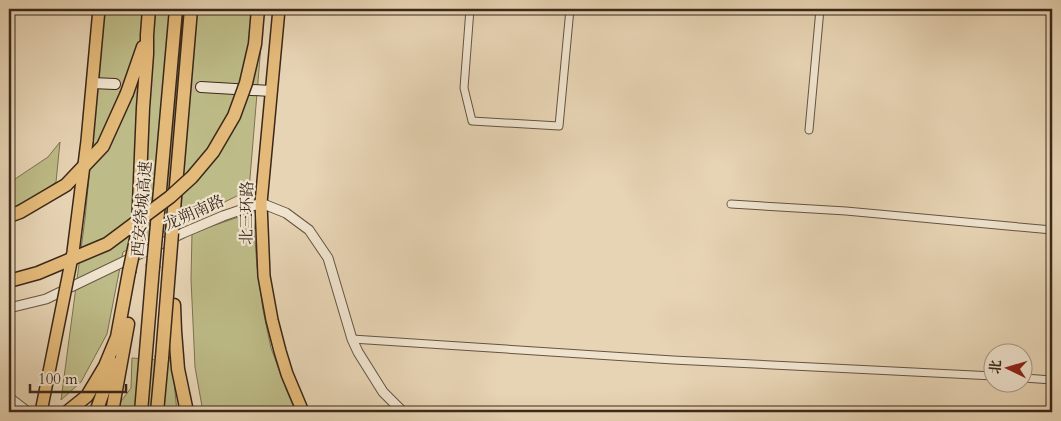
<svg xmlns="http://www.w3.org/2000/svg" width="1061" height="421" viewBox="0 0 1061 421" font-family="Cardo,'Noto Serif SC',serif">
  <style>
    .green { fill: #bdbb87; stroke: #7c7251 }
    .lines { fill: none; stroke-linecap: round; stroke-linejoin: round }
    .secondary-tunnel { stroke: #c5b295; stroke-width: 10; stroke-dasharray: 10 5; stroke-linecap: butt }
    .minor-casing { stroke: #665341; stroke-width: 9 }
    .tertiary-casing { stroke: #665341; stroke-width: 11 }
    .secondary-casing { stroke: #3b281b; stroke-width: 12 }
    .trunk-casing { stroke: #3b281b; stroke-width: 14 }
    .motorway-casing { stroke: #3b281b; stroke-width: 15 }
    .minor { stroke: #efe3ce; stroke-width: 7 }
    .tertiary { stroke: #efe3ce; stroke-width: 9 }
    .secondary { stroke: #efe3ce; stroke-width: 10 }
    .trunk { stroke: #e4ba7a; stroke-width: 11 }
    .motorway { stroke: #e4ba7a; stroke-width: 12 }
    .trunk-bridge-casing { stroke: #3b281b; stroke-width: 14; stroke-linecap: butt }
    .motorway-bridge-casing { stroke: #3b281b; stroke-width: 15; stroke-linecap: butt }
    .trunk-bridge { stroke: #e4ba7a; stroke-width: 11 }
    .motorway-bridge { stroke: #e4ba7a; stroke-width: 12 }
    .labels { text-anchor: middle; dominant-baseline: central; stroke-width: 4.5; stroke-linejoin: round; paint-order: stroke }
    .street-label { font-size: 16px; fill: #3b281b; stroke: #efe3ce }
  </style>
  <rect width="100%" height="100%" fill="#e7d4b4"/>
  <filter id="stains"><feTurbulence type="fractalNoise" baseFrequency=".004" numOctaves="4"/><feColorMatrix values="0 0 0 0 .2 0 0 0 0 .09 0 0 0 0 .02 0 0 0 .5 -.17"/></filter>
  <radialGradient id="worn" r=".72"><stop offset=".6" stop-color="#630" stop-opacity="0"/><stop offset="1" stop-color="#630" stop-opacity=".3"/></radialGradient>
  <path class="green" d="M105 9H264L249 190 123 252 107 334 81 382 61 400 85 219Z
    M60 142 56 182 35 197 9 209V183L48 157Z
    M253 212 257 267 263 310 271 348 286 389 296 412H203L195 367 191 279 192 233Z
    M132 358 172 361 177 412H113L131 388Z"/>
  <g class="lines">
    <path class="secondary-tunnel" d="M115 84 201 87"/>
    <g class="minor-casing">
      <path id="minor" d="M470 9 464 88 472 121 559 126 570 9
        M809 130 820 9
        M731 204 846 211 1052 230
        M352 339 673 360 994 376
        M1024 378 1052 380
        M9 399 14 400 27 410"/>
    </g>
    <g class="tertiary-casing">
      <path id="tertiary" d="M9 308 46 299 183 233 223 216 261 203 286 213 309 230 328 258 352 339 358 352 383 392 403 412"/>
    </g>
    <g class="secondary-casing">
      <path id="secondary" d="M92 83 115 84
        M201 87 271 91"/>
    </g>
    <g class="trunk-casing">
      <path id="trunk" d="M279 9 261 203 264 276 272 320 280 351 287 374 303 412
        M87 141 99 9"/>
    </g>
    <g class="motorway-casing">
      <path id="motorway" d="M127 93 143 47
        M157 224 176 9
        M138 228 143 108 147 54V35L149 9
        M172 233 191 9
        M174 305 175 331 178 369 187 412
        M67 412 87 396 105 366 117 337 129 272
        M96 412 106 384 111 362
        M112 412 128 324
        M141 412 153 267
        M157 412 162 358"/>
    </g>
    <use href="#minor" class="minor"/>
    <use href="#tertiary" class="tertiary"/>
    <use href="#secondary" class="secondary"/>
    <use href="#trunk" class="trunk"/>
    <use href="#motorway" class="motorway"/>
    <g class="trunk-bridge-casing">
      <path id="trunk-bridge" d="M41 412 73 252 87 141"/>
    </g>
    <g class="motorway-bridge-casing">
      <path id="motorway-bridge" d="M9 216 20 212 66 185 103 146 127 93
        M153 267 157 224
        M129 272 138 230
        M9 281 38 273 107 244 170 197 192 177 213 152 234 116 246 83 255 44 258 9
        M162 358 172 233"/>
    </g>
    <use href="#trunk-bridge" class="trunk-bridge"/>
    <use href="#motorway-bridge" class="motorway-bridge"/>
  </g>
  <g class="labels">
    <g class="street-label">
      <text transform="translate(142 209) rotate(-85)">西安绕城高速</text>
      <text transform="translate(194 213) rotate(-24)">龙朔南路</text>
      <text transform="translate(247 213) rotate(-89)">北三环路</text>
    </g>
  </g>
  <rect width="1061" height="421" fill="none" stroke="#e7d4b4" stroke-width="30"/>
  <rect x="10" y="10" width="1041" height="401" fill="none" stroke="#3b281b" stroke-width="2.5"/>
  <rect x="15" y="15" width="1031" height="391" fill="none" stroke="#3b281b"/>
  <g transform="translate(1008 368) rotate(275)"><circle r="24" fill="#efe3ce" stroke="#a79886"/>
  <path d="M0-4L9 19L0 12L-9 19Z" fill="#8f2418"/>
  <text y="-8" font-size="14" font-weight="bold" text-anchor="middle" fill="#3b281b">北</text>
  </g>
  <path d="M30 384v8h96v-8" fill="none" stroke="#3b281b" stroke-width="2.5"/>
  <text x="38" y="384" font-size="15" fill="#3b281b" stroke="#efe3ce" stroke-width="4" paint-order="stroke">100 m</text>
  <rect width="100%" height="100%" filter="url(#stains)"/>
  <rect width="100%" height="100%" fill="url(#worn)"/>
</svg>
